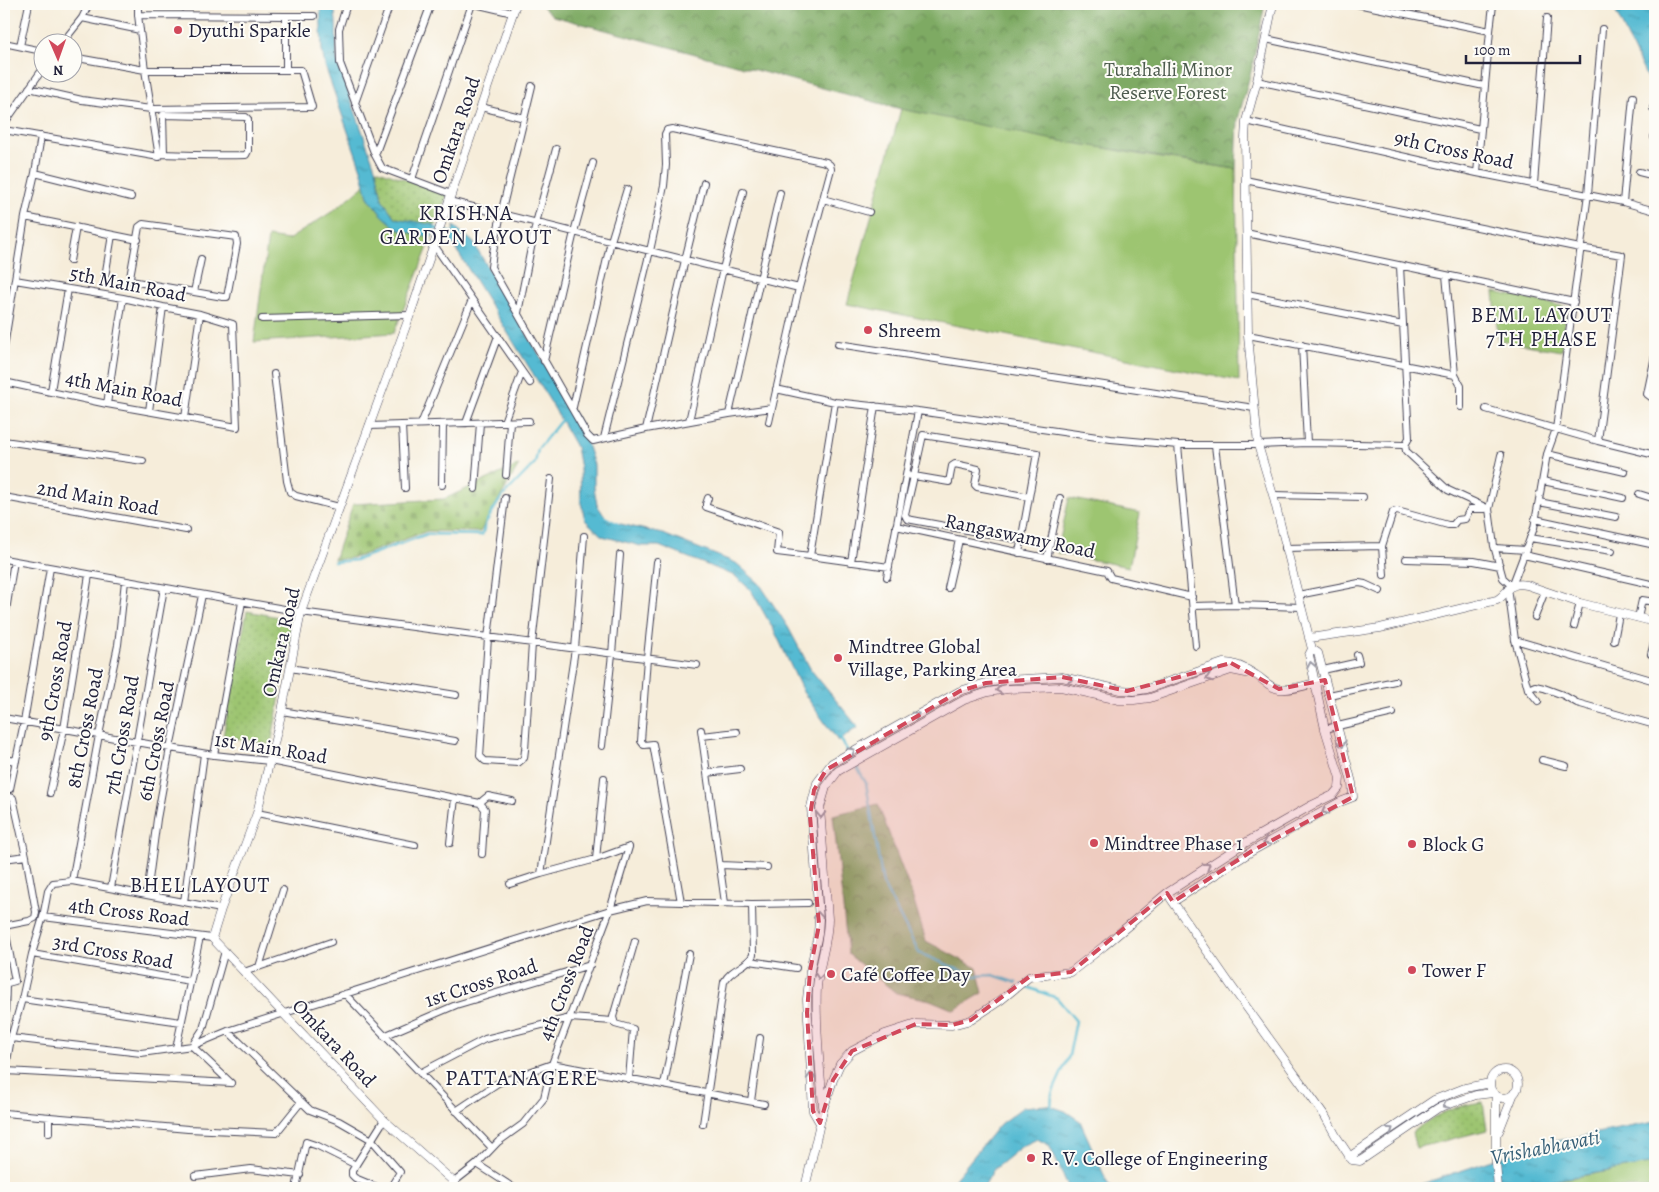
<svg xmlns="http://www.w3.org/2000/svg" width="1659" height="1192" viewBox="0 0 1659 1192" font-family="Alegreya,serif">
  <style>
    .grass { fill: #9dc571; stroke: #607456 }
    .forest { fill: url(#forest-crowns); stroke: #50664f }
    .cemetery { fill: url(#cemetery-stones); stroke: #607456 }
    .park { fill: url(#park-dots); stroke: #607456 }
    .water { fill: url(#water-ripples); stroke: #3b6e86 }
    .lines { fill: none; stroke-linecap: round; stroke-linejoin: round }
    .stream { stroke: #54bad2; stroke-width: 2.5 }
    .minor-casing { stroke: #424053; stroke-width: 8 }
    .tertiary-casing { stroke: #424053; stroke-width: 9 }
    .minor { stroke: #fff; stroke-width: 6 }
    .tertiary { stroke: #fff; stroke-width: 8 }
    .oneway { stroke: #9c9ca7 }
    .marked { fill: #d1495b; fill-opacity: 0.2; stroke: #d1495b; stroke-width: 4; stroke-dasharray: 10 6; stroke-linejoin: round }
    .poi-dot { fill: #d1495b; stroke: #fdfcf7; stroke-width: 2 }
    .labels { text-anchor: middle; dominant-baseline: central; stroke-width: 4; stroke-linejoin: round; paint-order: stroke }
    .poi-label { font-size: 20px; fill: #22223b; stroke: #fdfcf7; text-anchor: start }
    .park-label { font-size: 20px; fill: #4d5b4e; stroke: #fdfcf7 }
    .street-label { font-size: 20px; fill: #22223b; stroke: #fdfcf7 }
    .neighbourhood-label { font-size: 21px; letter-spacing: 1px; fill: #22223b; stroke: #fdfcf7 }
    .water-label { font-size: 21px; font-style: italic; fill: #365f77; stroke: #fdfcf7 }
    .quarter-label { font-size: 22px; letter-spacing: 1px; fill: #22223b; stroke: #fdfcf7 }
  </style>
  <defs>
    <pattern id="forest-crowns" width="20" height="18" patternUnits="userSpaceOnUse" patternTransform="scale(1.25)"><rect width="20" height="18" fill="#7eaa63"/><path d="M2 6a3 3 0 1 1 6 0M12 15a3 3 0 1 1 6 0" fill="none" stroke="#678a53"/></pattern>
    <pattern id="cemetery-stones" width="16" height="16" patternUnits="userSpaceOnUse" patternTransform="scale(1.25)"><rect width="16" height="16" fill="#9dc571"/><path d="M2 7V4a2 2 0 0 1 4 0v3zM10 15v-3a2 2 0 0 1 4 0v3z" fill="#87a963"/></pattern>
    <pattern id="park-dots" width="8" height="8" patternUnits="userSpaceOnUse" patternTransform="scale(1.25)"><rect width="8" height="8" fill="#9dc571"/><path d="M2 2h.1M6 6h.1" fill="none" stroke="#87a963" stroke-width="1.8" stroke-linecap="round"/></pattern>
    <pattern id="water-ripples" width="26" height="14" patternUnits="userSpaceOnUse" patternTransform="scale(1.25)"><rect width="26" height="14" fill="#54bad2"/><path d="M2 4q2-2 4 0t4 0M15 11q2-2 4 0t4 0" fill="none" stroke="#4597ac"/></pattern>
  </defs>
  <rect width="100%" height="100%" fill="#fdfcf7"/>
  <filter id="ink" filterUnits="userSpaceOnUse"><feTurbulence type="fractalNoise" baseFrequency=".02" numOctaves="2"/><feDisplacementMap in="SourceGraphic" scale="10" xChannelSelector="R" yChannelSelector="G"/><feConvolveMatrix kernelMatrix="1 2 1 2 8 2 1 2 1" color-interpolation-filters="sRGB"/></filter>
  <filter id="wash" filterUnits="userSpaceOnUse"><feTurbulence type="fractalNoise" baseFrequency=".0096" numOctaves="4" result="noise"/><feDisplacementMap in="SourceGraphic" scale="20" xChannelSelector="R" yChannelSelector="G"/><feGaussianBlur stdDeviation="1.12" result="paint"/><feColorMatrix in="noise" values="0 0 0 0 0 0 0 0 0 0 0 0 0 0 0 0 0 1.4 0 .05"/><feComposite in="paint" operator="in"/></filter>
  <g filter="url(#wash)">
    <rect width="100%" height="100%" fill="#f6edda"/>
    <path class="grass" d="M901 109 1142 155 1236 169 1239 381 847 304Z
      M365 185 368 197 381 214 402 231 432 237 394 333 254 342 268 237 288 240 333 211Z
      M1494 292 1567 307 1561 351 1498 340Z
      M1069 498 1140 513 1129 567 1057 553Z
      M1655 1163V1188H1512Z"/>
    <path class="forest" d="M540 4H1265L1251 72 1238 119 1236 169 1054 140 901 109 553 16Z
      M878 804 911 892 926 941 977 968 983 993 954 1010 930 1000 896 993 848 954 833 815Z"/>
    <path class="cemetery" d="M519 465 480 532 427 531 357 557 334 560 353 504 444 499Z"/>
    <path class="park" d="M376 169 448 194 435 225 395 218 382 199Z
      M247 611 294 620 271 745 223 736Z
      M1483 1102 1487 1130 1416 1148 1412 1133C1432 1115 1456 1105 1483 1102Z"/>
    <path class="water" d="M320 4H334L336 22 337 60 377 173 382 199 395 218 435 225 432 237 402 231 394 226 381 214 368 197 362 172 325 66 322 50Z
      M1612 4H1655V80L1647 78Z
      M454 226 473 242 581 426 594 465V487L597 505 608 521 663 534 736 563 759 583 788 627 811 670 858 727 838 741 803 692 777 636 751 590 735 576 659 546H641L602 536 585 520 581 502 580 468 576 447 553 406 451 241Z
      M1047 1105 1065 1111 1080 1121 1108 1184 1113 1188H1069L1049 1145 1037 1139 1021 1147 994 1169 983 1188H951L955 1179 1000 1124 1023 1107Z
      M1655 1122V1163L1509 1188H1410L1540 1144Z"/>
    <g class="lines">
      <path class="stream" d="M431 227 455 234
        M603 516 618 524
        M334 562 356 560 427 534 482 535 486 522 501 498 535 463 538 449 562 419
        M840 738 866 783 883 884 919 953 974 976 993 975 1017 983
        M1022 985 1057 998 1076 1021 1069 1056 1052 1094 1051 1109"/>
    </g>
  </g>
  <g filter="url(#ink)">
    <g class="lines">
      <g class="minor-casing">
        <path id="minor" d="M347 4 339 29 340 63 375 155 382 168 451 194
          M475 4 513 13
          M1357 4 1490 31 1477 173
          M138 15 286 16V70
          M286 16H314
          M82 18 140 30
          M1490 31 1493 5
          M1266 39 1484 86
          M63 42 82 18 89 4
          M4 43 42 51
          M20 46 29 4
          M1257 81 1480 129
          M532 86 501 214 493 252 491 267 587 435 593 441 646 429
          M29 88 82 100 151 109 312 107 301 70H145L138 15V4
          M355 103 390 4
          M481 107 524 118
          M1653 108H1655
          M1246 121 1477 173 1623 202 1655 211
          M4 124 42 70
          M4 130 159 157 145 70 72 57
          M1654 137H1655
          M158 154C188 155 217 156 246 155L248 151V119L246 117 163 115 164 154
          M375 155 431 4
          M1639 172 1655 176
          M35 173 131 197
          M412 179 472 4
          M1245 180 1580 248 1622 255 1598 441
          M704 183 685 260 646 429 729 414 772 408
          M1534 184 1547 18
          M823 199 869 212
          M449 201 799 288
          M1623 202 1633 97
          M25 217 138 240
          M143 224 236 237 237 244 227 297H223L131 281 130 277 139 227Z
          M1246 233 1446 275 1455 375 1248 335
          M434 245 530 383
          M70 261 76 227
          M1400 266 1409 438 1405 445 1406 451 1448 490 1489 509
          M1446 275 1574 302
          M105 277 112 235
          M194 292 201 259
          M1247 294 1403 325
          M518 313 536 223 556 149
          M262 319 410 315
          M838 344 1254 408
          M1302 345 1307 443
          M4 347 25 217 35 173 41 136
          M1655 356 1647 394 1655 400
          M544 361 574 232 593 163
          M274 374 287 481 290 492 296 496 339 507
          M1455 375 1461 386V407
          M4 382 107 404 237 427 233 324 200 314 163 307 123 298 15 280
          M776 389 835 402 918 411 1111 439 1178 445H1258L1307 443 1405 445
          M51 391 68 289
          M835 402 810 556 889 567
          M107 404 123 298
          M573 407 611 241 627 189
          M1486 409 1598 441 1655 455
          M149 411 163 307
          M729 414 780 193
          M185 418 200 314
          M689 421 723 269 743 192
          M504 422 522 372
          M466 423 498 336
          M421 424 472 300
          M402 425 405 488
          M369 426 529 421
          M604 438 650 251 664 186 666 165 665 134 667 130 672 129 826 162 830 165 831 169 799 288 769 422
          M4 441 143 461
          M1178 445 1196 646
          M1215 446 1235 605
          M1547 454 1625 472
          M1501 455 1489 509 1494 546 1503 578 1512 586 1534 528 1547 454 1556 429 1588 194 1602 29
          M506 475 510 422
          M911 476H914L905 515 907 519 1021 540
          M1543 481 1623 498
          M442 485 443 424
          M475 489 480 423
          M1639 494 1655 499
          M1273 495 1363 497
          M4 497 186 530
          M505 498 488 638 480 756 485 761 518 763 524 758 525 750 532 644 551 479
          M708 498 706 504V507L779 532 777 552 810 556
          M1539 502 1616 517
          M1535 519 1655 545
          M896 526 1107 571 1111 578 1192 597
          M584 536 575 649 541 874 596 859 629 847
          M1530 538 1612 551
          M1382 546 1393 512 1397 511 1448 525H1453L1457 520 1465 519 1470 509H1485
          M1285 548 1382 546 1384 575
          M1495 548 1526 550
          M1019 553 1037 453 923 435 914 476 949 482 952 466 955 464 978 469 975 485 977 487 1029 497
          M1524 555 1655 585
          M4 559 301 612 697 665
          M1047 559 1060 498
          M1406 559 1474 561 1500 566
          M657 562 647 658 641 741 644 745 653 744 681 902
          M851 562 875 406
          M887 577 918 411
          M948 588 959 540
          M1508 588 1515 640 1528 689 1538 701
          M1298 595 1359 583 1365 584 1380 591
          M1193 606 1235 605 1302 607
          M1535 617 1545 591
          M1638 618 1642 600 1655 602
          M4 623 14 561
          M1574 626 1580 603
          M1515 640 1655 681
          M1614 641 1619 614
          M1651 654 1655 639
          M290 668 456 695
          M1323 670 1359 662 1357 655
          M1528 689 1535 686 1544 688 1563 695 1577 703 1655 725
          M1329 695 1395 681
          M282 711 455 741
          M4 718 170 748 214 755 270 761 480 803 485 809 482 854
          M1325 729 1393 713
          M701 730 725 903
          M702 736 737 732
          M602 746 612 654 620 555
          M214 755 242 602
          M4 759 16 761
          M1542 760 1566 766
          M707 773 740 769
          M10 789 24 722 50 568
          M50 793 64 729 89 575
          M4 796 13 798 26 856 36 912 35 918 29 921 4 926
          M480 803 483 800 488 796 512 801
          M257 813 415 845
          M450 843 455 798
          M4 859 26 856
          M596 859 604 778
          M721 865 767 867
          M72 881 99 735 118 645 125 581
          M510 884 541 874
          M111 888 164 588
          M147 895 157 819 170 748 202 595
          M184 902 204 754
          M43 917 212 938
          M4 924 15 981 4 984
          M225 951 203 1029 192 1046 231 1083
          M32 954 190 981
          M750 961 796 968
          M259 967 283 890
          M244 972 331 942
          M345 994 492 1148
          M22 999 181 1022
          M228 1031 310 1110 339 1121 372 1140 400 1172 390 1188
          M384 1036 456 1005 590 965
          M11 1038 141 1053 192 1046 228 1031 610 910 647 901 752 904 808 903
          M176 1048 200 937
          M4 1058 6 984
          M6 1071 231 1083
          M420 1073 485 1039 570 1018 613 1021
          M4 1079 11 1038 22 999 32 954 43 917 48 891 53 883 72 881 221 909
          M629 1079 633 1029 615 1024 613 1017 635 941
          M664 1085 689 954
          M751 1101 760 1038
          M456 1111 498 1083 552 1064 764 1104
          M4 1113 188 1129 276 1133 301 1102
          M49 1117V1133
          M703 1124 724 982C732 967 746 968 753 955L752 904
          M477 1164 514 1188
          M195 1176 251 1169 300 1175
          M454 1182 477 1164 498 1142 523 1124 544 1098 552 1064 610 910 629 847
          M249 1186 258 1188
          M296 1188 306 1142 318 1146 356 1165
          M379 1188 355 1178 352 1175V1171L384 1120"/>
      </g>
      <g class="tertiary-casing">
        <path id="tertiary" d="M1309 638 1380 628 1497 600C1509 593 1508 581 1527 585L1580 603 1655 622
          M1171 899 1232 987 1325 1116 1336 1136 1352 1160 1360 1161 1438 1108 1476 1095 1493 1093
          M1173 902 1252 851 1340 802 1353 797 1352 783 1318 653 1312 649 1273 495 1258 445 1248 335 1245 139 1246 121 1257 81 1273 4
          M1490 1084a14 14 0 1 1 28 0a14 14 0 1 1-28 0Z
          M1496 1096V1163L1498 1188
          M823 1106C820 1067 815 1025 817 987 819 964 828 942 828 919L820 808 826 787 838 771 964 700 988 692 1007 689 1061 687 1119 700H1134L1150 698 1231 670 1246 673
          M820 1123 813 1111 807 999 810 971 818 934 819 919 811 807 817 783 832 763 960 691 986 683 1006 680 1062 677 1121 690 1134 691 1147 689 1223 663C1234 662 1247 669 1256 675 1264 680 1270 688 1279 689 1292 691 1313 683 1325 680
          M1499 1131 1514 1093
          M1349 1157 1434 1100 1465 1088 1490 1083
          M4 1185 6 1188
          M451 1188 454 1182 384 1120 212 938 221 909 257 813 282 711 301 612 410 315 516 4
          M805 1188 823 1110 833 1080 840 1064 852 1051 885 1034 916 1024 952 1025 971 1020 1001 1000 1029 977 1071 972 1104 946 1167 893 1238 847 1312 805 1333 795 1339 788 1340 778 1325 729 1315 683 1309 655 1312 649"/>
      </g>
      <use href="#minor" class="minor"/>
      <use href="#tertiary" class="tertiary"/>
    </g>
    <defs><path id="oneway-chevron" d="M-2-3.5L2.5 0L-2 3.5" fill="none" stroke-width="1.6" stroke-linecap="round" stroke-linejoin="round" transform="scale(1.25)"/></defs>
    <g class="oneway">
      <use href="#oneway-chevron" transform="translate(1311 665) rotate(-101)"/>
      <use href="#oneway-chevron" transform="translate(1209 678) rotate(161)"/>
      <use href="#oneway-chevron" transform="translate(1070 679) rotate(11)"/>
      <use href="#oneway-chevron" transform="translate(999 690) rotate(172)"/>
      <use href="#oneway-chevron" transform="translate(916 715) rotate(-29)"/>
      <use href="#oneway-chevron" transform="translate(1342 744) rotate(76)"/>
      <use href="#oneway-chevron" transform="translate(852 751) rotate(-30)"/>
      <use href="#oneway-chevron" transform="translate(1325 811) rotate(151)"/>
      <use href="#oneway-chevron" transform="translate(821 815) rotate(89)"/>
      <use href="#oneway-chevron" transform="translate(1266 842) rotate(150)"/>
      <use href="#oneway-chevron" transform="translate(1207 866) rotate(-33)"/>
      <use href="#oneway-chevron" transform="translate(818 915) rotate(-94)"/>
      <use href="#oneway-chevron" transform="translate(819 976) rotate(97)"/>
      <use href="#oneway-chevron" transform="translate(811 1076) rotate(-93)"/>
      <use href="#oneway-chevron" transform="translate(1446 1105) rotate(158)"/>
      <use href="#oneway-chevron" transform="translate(1390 1130) rotate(-34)"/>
    </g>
  </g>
  <path class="marked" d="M1231 663 1279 689 1325 680 1353 797 1252 851 1173 902 1167 893 1071 972 1029 977 971 1020 952 1025 916 1024 852 1051 833 1080 820 1123 813 1111 807 1013 810 971 819 925 810 816 814 790 826 770 960 691 986 683 1062 677 1127 691Z"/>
  <g class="poi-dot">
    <circle cx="178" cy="30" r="5"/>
    <circle cx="868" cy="330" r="5"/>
    <circle cx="838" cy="658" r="5"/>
    <circle cx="1094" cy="843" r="5"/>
    <circle cx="1412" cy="844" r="5"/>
    <circle cx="1412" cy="970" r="5"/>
    <circle cx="831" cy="974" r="5"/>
    <circle cx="1031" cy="1158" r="5"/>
  </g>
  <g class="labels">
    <g class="poi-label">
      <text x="188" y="30">Dyuthi Sparkle</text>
      <text x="878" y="330">Shreem</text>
      <text x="848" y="646">Mindtree Global<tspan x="848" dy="23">Village, Parking Area</tspan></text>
      <text x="1104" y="843">Mindtree Phase 1</text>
      <text x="1422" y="844">Block G</text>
      <text x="1422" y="970">Tower F</text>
      <text x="841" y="974">Café Coffee Day</text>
      <text x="1041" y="1158">R. V. College of Engineering</text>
    </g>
    <g class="park-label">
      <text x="1168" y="69">Turahalli Minor<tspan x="1168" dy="23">Reserve Forest</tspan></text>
    </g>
    <g class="street-label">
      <text transform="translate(456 130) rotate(-71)">Omkara Road</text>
      <text transform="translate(1454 150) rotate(12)">9th Cross Road</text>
      <text transform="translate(128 284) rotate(11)">5th Main Road</text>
      <text transform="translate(124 389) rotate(11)">4th Main Road</text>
      <text transform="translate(98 498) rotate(10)">2nd Main Road</text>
      <text transform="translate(1020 536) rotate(12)">Rangaswamy Road</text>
      <text transform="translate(281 642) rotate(-77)">Omkara Road</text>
      <text transform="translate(55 681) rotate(-80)">9th Cross Road</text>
      <text transform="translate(85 728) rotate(-79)">8th Cross Road</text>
      <text transform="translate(122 735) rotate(-80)">7th Cross Road</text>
      <text transform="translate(156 741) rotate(-79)">6th Cross Road</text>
      <text transform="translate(271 748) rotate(9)">1st Main Road</text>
      <text transform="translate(129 912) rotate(7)">4th Cross Road</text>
      <text transform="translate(113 952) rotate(10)">3rd Cross Road</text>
      <text transform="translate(481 983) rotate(-18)">1st Cross Road</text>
      <text transform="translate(566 983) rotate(-69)">4th Cross Road</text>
      <text transform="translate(334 1043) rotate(47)">Omkara Road</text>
    </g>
    <g class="neighbourhood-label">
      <text x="466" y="213">KRISHNA<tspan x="466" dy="24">GARDEN LAYOUT</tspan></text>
      <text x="1542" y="315">BEML LAYOUT<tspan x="1542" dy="24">7TH PHASE</tspan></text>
      <text x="200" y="885">BHEL LAYOUT</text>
    </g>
    <g class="water-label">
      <text transform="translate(1545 1147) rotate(-11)">Vrishabhavati</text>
    </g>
    <g class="quarter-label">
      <text x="522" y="1078">PATTANAGERE</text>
    </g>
  </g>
  <rect width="1659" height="1192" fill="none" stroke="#fdfcf7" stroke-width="20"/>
  <g transform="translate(58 58) rotate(178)"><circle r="24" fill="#fdfcf7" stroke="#a5a5ac"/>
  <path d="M0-4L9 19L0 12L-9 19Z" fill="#d1495b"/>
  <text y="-8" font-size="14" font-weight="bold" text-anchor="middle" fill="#22223b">N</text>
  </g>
  <path d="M1466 55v8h114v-8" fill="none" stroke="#22223b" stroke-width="2.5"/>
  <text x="1474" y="55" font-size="15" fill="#22223b" stroke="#fdfcf7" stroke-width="4" paint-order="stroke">100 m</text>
</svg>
